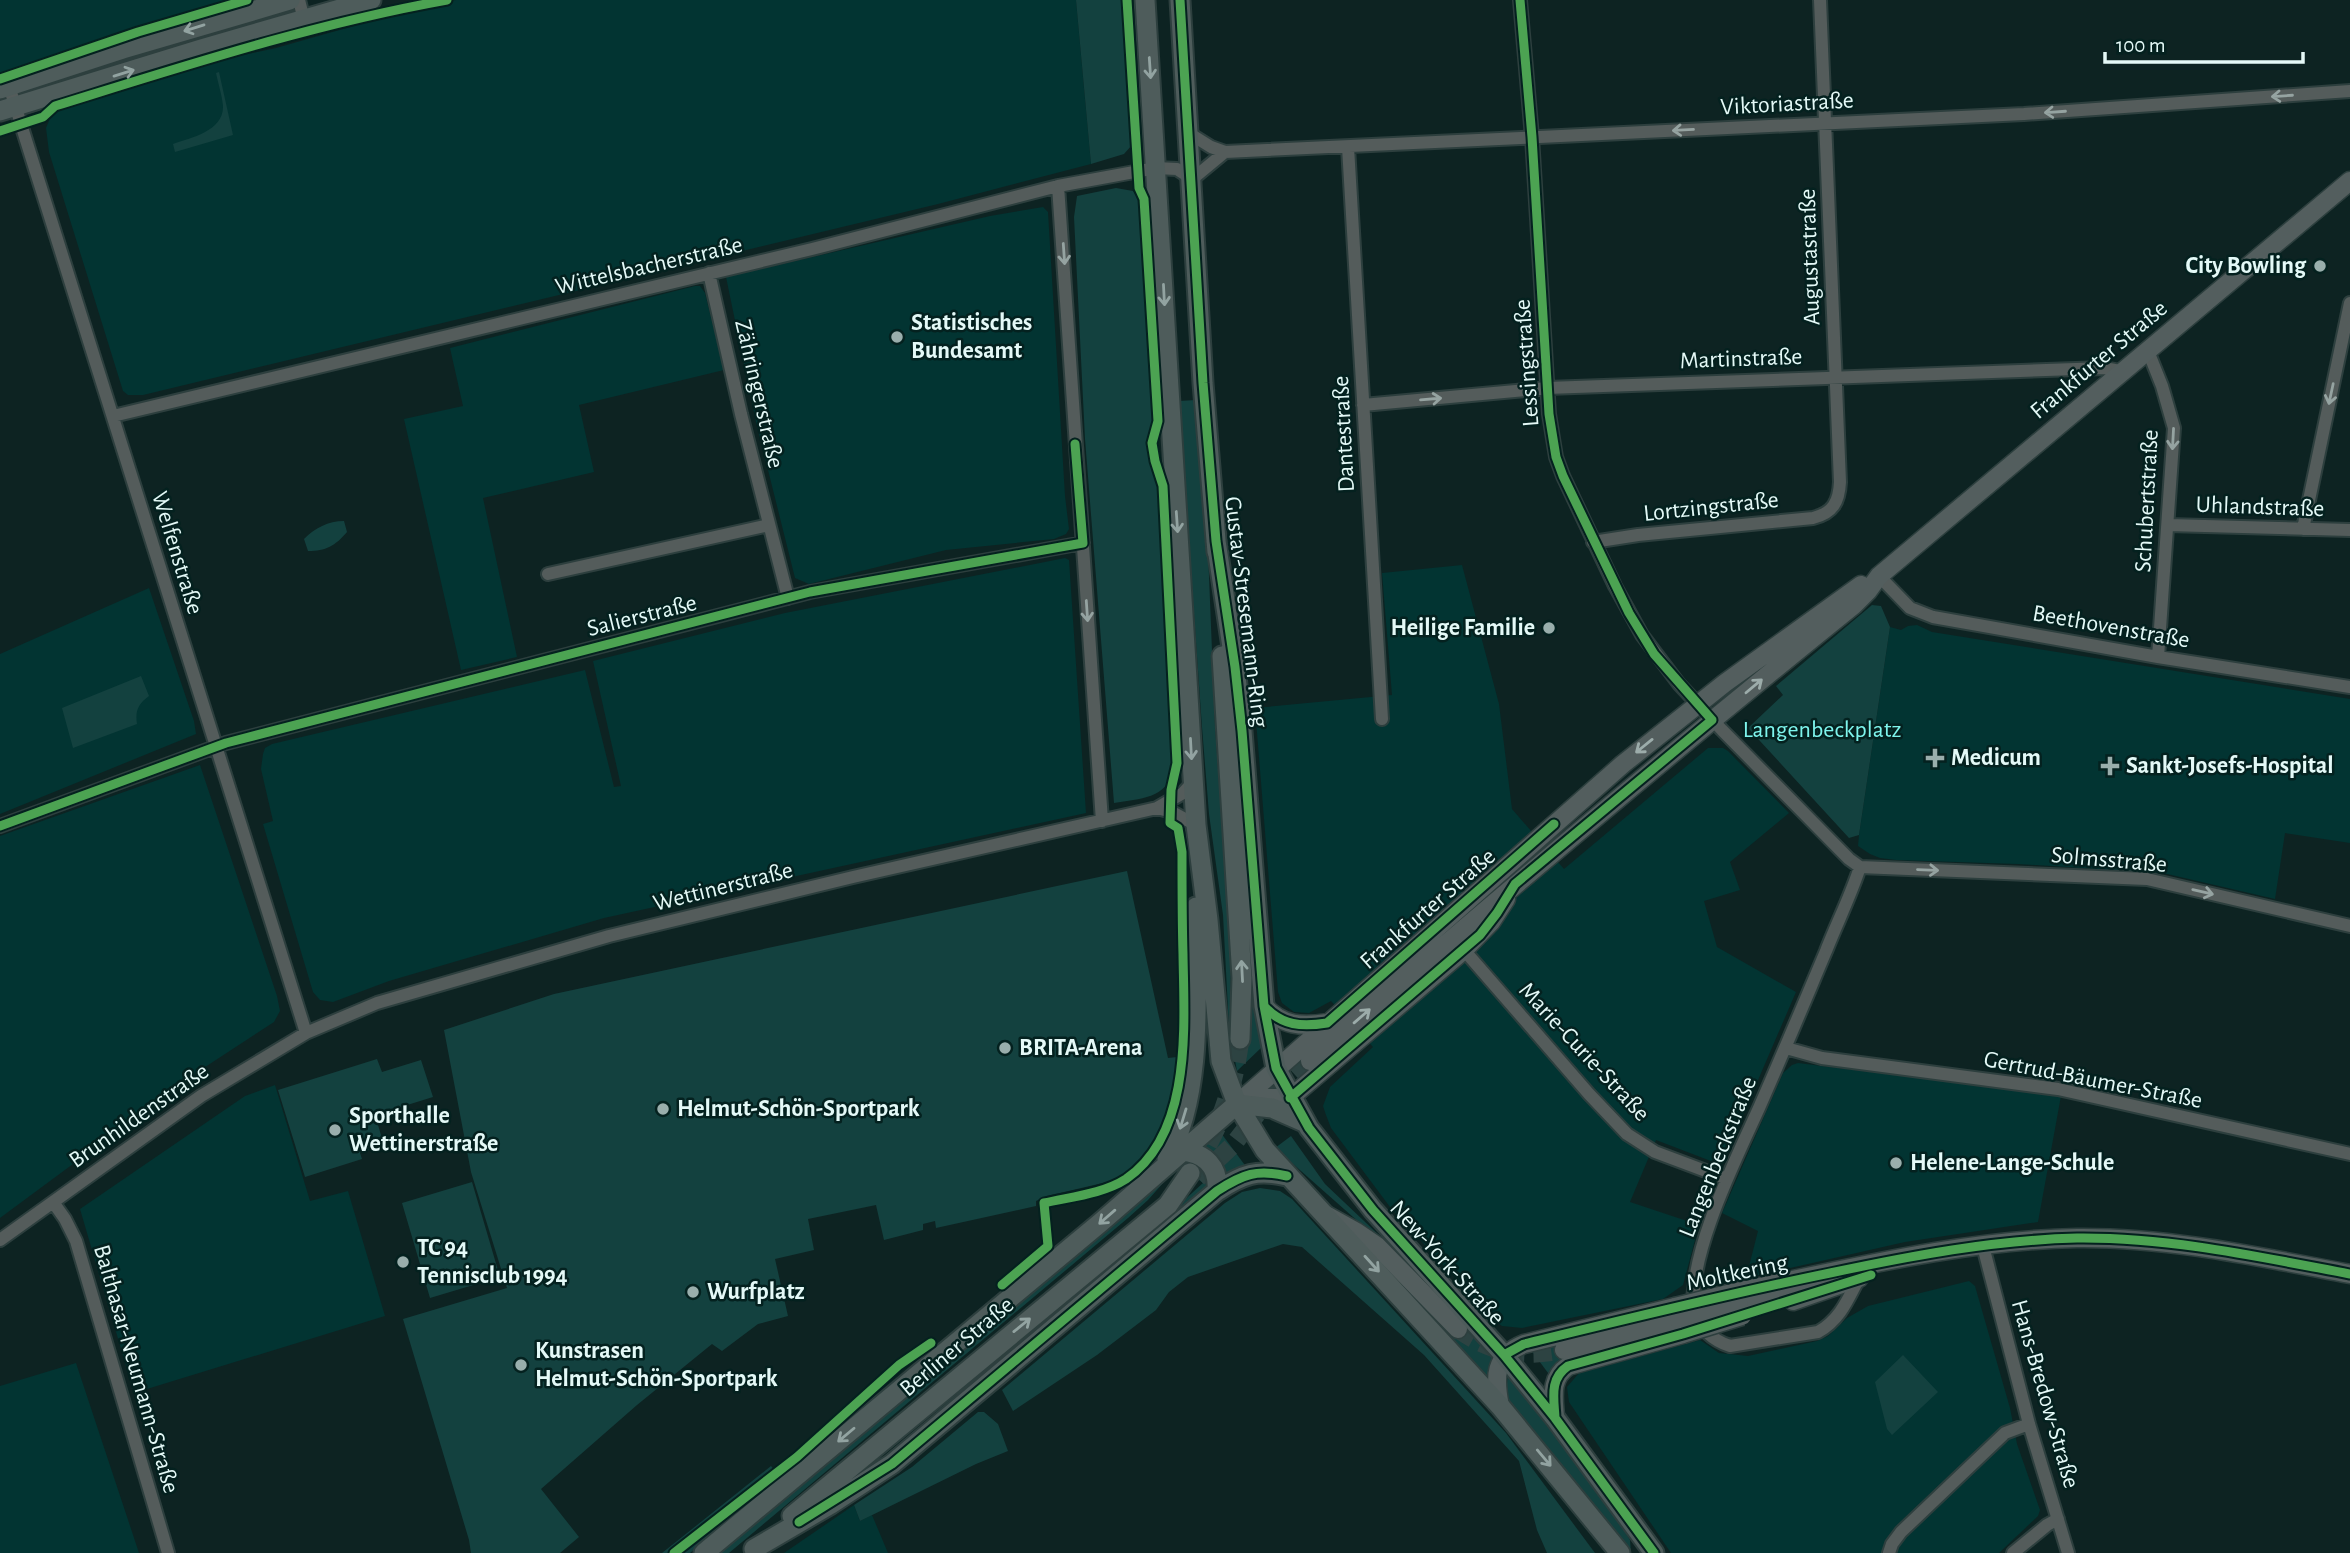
<svg xmlns="http://www.w3.org/2000/svg" width="2350" height="1553" viewBox="0 0 2350 1553" font-family="'Alegreya Sans',sans-serif">
  <style>
    .built { fill: #023432 }
    .green { fill: #13413f }
    .lines { fill: none; stroke-linecap: round; stroke-linejoin: round }
    .secondary-tunnel { stroke: #2d4342; stroke-width: 18; stroke-dasharray: 18 9; stroke-linecap: butt }
    .primary-tunnel { stroke: #2d4342; stroke-width: 19; stroke-dasharray: 19 10; stroke-linecap: butt }
    .street-casing { stroke: #2d3f3e; stroke-width: 16 }
    .secondary-casing { stroke: #2d3f3e; stroke-width: 21 }
    .primary-casing { stroke: #2d3f3e; stroke-width: 23 }
    .street { stroke: #545c5b; stroke-width: 12 }
    .secondary { stroke: #535e5e; stroke-width: 18 }
    .primary { stroke: #4e5c5b; stroke-width: 19 }
    .secondary-bridge-casing { stroke: #2d3f3e; stroke-width: 21; stroke-linecap: butt }
    .secondary-bridge { stroke: #535e5e; stroke-width: 18 }
    .cycleway-casing { stroke: #04211f; stroke-width: 13 }
    .cycleway { stroke: #4ca352; stroke-width: 9 }
    .oneway { stroke: #92a3a1 }
    .oneway2 { stroke: #95a3a1 }
    .oneway3 { stroke: #9cacaa }
    .poi-dot { fill: #99aeac; stroke: #04211f; stroke-width: 2.5 }
    .labels { text-anchor: middle; dominant-baseline: central; stroke-width: 5; stroke-linejoin: round; paint-order: stroke }
    .street-label { font-size: 24px; fill: #e4f9f7; stroke: #04211f }
    .poi-label { font-size: 24px; font-weight: bold; fill: #e4f9f7; stroke: #04211f; text-anchor: start }
    .park-label { font-size: 24px; fill: #7ef5ed; stroke: #04211f }
  </style>
  <rect width="100%" height="100%" fill="#0d2322"/>
  <path class="built" d="M0 0H234L128 30 0 76Z
    M456 0H1076L1091 164 938 204 143 395H128L123 391 49 152 46 128 51 116 59 109 74 104 202 64 276 48 431 4Z
    M1043 207 1048 212 1065 496 1069 529 1066 534 1054 539 946 550 809 584 795 578 756 422 726 277 990 216Z
    M695 286H700L705 293 724 370 579 405 594 472 483 498 517 657 461 670 404 419 463 406 450 348Z
    M1065 558 1069 560 1086 813 604 918 389 981 333 1002 320 1000 313 992 263 824 273 821 261 769 263 754 265 748 272 744 585 670 614 787 621 786 593 661 785 613Z
    M1462 565 1499 704 1512 809 1564 869 1708 748H1723L1728 751 1789 813 1730 862 1740 890 1704 901 1717 947 1796 992 1724 1159 1716 1163 1656 1140 1630 1202 1699 1225 1683 1285 1663 1299 1522 1328 1502 1326 1493 1319 1390 1207 1331 1128 1326 1115 1323 1106 1330 1087 1373 1047 1331 1001 1309 1013 1294 1012 1282 1003 1278 992 1255 708 1392 695 1382 573Z
    M149 588 194 721 196 734 0 814V654Z
    M1917 625 1932 632 2350 699V843L2285 833 2275 899 2163 873 2018 864 1896 860 1880 858 1870 854 1858 846 1859 835 1890 627 1901 630 1908 626Z
    M200 765 277 996 280 1011 274 1022 196 1073 0 1218V836Z
    M1798 1063 2061 1096 2038 1222 1905 1242 1746 1278 1758 1231 1722 1213 1783 1073 1792 1065Z
    M275 1085 310 1201 348 1191 385 1316 134 1393 80 1209 245 1096Z
    M1969 1281 1975 1286 2010 1408 2017 1444 2040 1510 2038 1516 1999 1553H1671L1569 1402 1567 1387 1579 1373 1700 1340 1719 1353 1748 1356 1817 1341 1828 1336 1847 1318 1868 1306Z
    M76 1363 139 1553H0V1386Z
    M854 1505 860 1521 872 1515 888 1553H784Z"/>
  <path class="green" d="M1076 0H1124L1132 145 1124 154 1091 164Z
    M219 72 233 135 175 152 173 144C191 138 224 131 223 106 222 95 218 83 216 73Z
    M1116 188 1133 191 1139 200 1154 426C1149 448 1155 463 1160 484L1173 769C1167 800 1140 798 1114 803L1085 439 1074 217 1077 196Z
    M1196 400 1208 551 1215 726 1231 954 1230 1038 1248 1039 1233 722 1262 1047 1237 1071 1229 1028 1223 915 1209 814 1202 727 1179 401Z
    M344 521 347 532C335 546 326 551 308 551L304 539C315 528 328 521 344 521Z
    M1872 605 1881 606 1890 627 1859 835 1849 838 1748 728 1783 695 1776 686Z
    M141 676 149 696C138 704 135 711 137 724L73 748 62 708Z
    M1127 871 1168 1058 1177 1057C1173 1096 1168 1132 1140 1160 1134 1167 1128 1175 1120 1179L1047 1196 1036 1201V1206L936 1228 935 1221 923 1224V1230L884 1240 876 1205 808 1219 814 1250 775 1259 788 1316 758 1324 722 1351 712 1344 637 1405 541 1489 579 1537 560 1553H471L469 1540 403 1319 507 1288 471 1172 444 1030 554 994Z
    M377 1059 382 1072 421 1060 433 1097 375 1115 384 1145 360 1153 362 1159 305 1177 278 1090Z
    M1221 1133 1247 1168 1227 1175 1198 1146Z
    M1291 1136 1325 1184 1382 1238 1379 1240 1275 1148Z
    M1182 1161H1190L1207 1175 1209 1189 940 1416 936 1412 1134 1246 1203 1183 1179 1165 1148 1200 1128 1218 729 1553H718L1114 1224Z
    M472 1182 500 1277 430 1298 402 1203Z
    M1260 1188 1280 1191 1292 1199 1506 1433 1595 1553H1547L1537 1530 1519 1461 1424 1355 1302 1247 1283 1244 1188 1277 1169 1292 1156 1310 1097 1355 1013 1411 1002 1390 1225 1203 1242 1192Z
    M1464 1322 1498 1361 1493 1385 1451 1339Z
    M1561 1342 1567 1361 1551 1377 1531 1350Z
    M1903 1355 1938 1392 1892 1435 1887 1429 1875 1382Z
    M1508 1374 1621 1524 1630 1540 1631 1553 1510 1404 1506 1392Z
    M978 1412H984L998 1424 1008 1451 976 1464 860 1521 854 1505 912 1467Z
    M771 1466 775 1471 671 1553H662Z
    M777 1475V1480L690 1553H683Z"/>
  <g class="lines">
    <path class="secondary-tunnel" d="M1275 1093 1310 1061
      M1198 1178 1233 1145 1257 1114
      M1458 1329C1491 1354 1525 1358 1564 1350"/>
    <path class="primary-tunnel" d="M1193 1169C1220 1130 1234 1086 1240 1039"/>
    <g class="street-casing">
      <path id="street" d="M299 0 304 20
        M1520 0 1532 137 1549 414 1556 457 1563 476 1615 586 1642 635 1679 684 1722 730 1849 859 1860 867 2147 879 2350 926
        M9 86 306 1033
        M1187 132 1211 147 1225 152 2024 114 2350 91
        M1348 147 1382 719
        M1058 186 1102 821
        M709 273 741 414 788 598
        M2148 351 2162 386 2174 428 2158 657
        M1363 405 1547 388 2104 368 2115 370 2120 375
        M113 416 812 249 1058 186 1156 168 1177 169 1186 175 1190 181 1225 152
        M2168 525 2350 530
        M2303 529 2350 303
        M1593 542 1638 535 1813 518C1833 513 1839 502 1840 482L1820 0
        M548 574 769 525
        M1879 576 1910 608 1933 617 2158 657 2350 687
        M1157 808 1172 812 1196 825
        M0 826 226 743 810 592 1083 543
        M1464 950 1589 1094 1627 1134 1655 1152 1727 1179
        M1786 1048 1822 1058 2058 1089 2350 1154
        M53 1202 65 1219 76 1241 168 1553
        M0 1240 201 1096 306 1033 377 1003 609 936 853 877 1157 808 1183 793 1193 782
        M1983 1246 2029 1424 2068 1553
        M1859 1278C1848 1299 1840 1320 1818 1332L1730 1346C1714 1341 1696 1327 1694 1309 1688 1254 1736 1159 1759 1108 1782 1056 1804 1003 1826 951 1837 923 1851 895 1860 867
        M1889 1553 1892 1544 1901 1532 2005 1433 2029 1424
        M2013 1553 2047 1525 2058 1519"/>
    </g>
    <g class="secondary-casing">
      <path id="secondary" d="M1264 1006C1282 1026 1302 1027 1327 1023
        M1310 1061C1489 906 1669 754 1854 605L1868 591 1879 576 2350 181
        M1250 1094 1264 1098H1290L1464 950 1491 922 1506 899
        M1237 1104 1623 764 1725 683 1861 585
        M1328 1216 1355 1231 1377 1246 1458 1329
        M1736 1292C1848 1269 1962 1240 2077 1238 2169 1237 2260 1257 2350 1274
        M1793 1301 1859 1278
        M1739 1305 1803 1291
        M1564 1350 1679 1320
        M1500 1406C1494 1377 1494 1356 1524 1344L1675 1307
        M1555 1418C1554 1398 1549 1379 1568 1366L1683 1334"/>
    </g>
    <g class="primary-casing">
      <path id="primary" d="M1145 0 1196 825 1208 920 1221 1061 1237 1104 1265 1150 1500 1406 1620 1553
        M1180 0 1203 383 1217 552
        M0 89 123 49 290 0
        M0 111 201 49 371 0
        M1216 541 1235 667 1242 731 1264 1006 1276 1068 1309 1128 1373 1210 1504 1355 1555 1418 1654 1553
        M1222 656 1242 978 1240 1039
        M1237 1104 1272 1108 1304 1122
        M1182 1151C1205 1153 1219 1167 1217 1191
        M1167 1159C1205 1091 1195 984 1196 907
        M792 1516 1168 1205 1190 1173
        M754 1549 831 1504 892 1464 1217 1191C1243 1174 1257 1169 1287 1176
        M704 1553 1100 1223 1237 1104"/>
    </g>
    <use href="#street" class="street"/>
    <use href="#secondary" class="secondary"/>
    <use href="#primary" class="primary"/>
    <g class="secondary-bridge-casing">
      <path id="secondary-bridge" d="M1675 1307 1736 1292
        M1679 1320 1739 1305
        M1683 1334 1742 1316"/>
    </g>
    <use href="#secondary-bridge" class="secondary-bridge"/>
    <g class="cycleway-casing">
      <path id="cycleway" d="M1180 0 1203 383 1216 541 1235 667 1242 731 1264 1006 1276 1068 1309 1128 1373 1210 1504 1355 1555 1418 1654 1553
        M0 79 138 32 247 0
        M0 131 43 117 55 106C184 66 313 24 447 0
        M0 826 226 743 810 592 1083 543 1075 444
        M1264 1006C1282 1026 1302 1027 1327 1023L1554 824
        M1290 1098 1480 935 1497 913 1515 884 1712 720 1654 654 1629 613 1563 476 1556 457 1549 414 1532 137 1520 0
        M1002 1285 1048 1246 1044 1203C1069 1197 1103 1194 1126 1179 1193 1133 1184 1025 1183 954 1182 920 1182 886 1182 852L1178 828 1170 823 1171 790 1177 763 1163 486 1155 461 1152 443 1158 421 1144 199 1139 188 1127 0
        M1504 1355 1524 1344C1626 1319 1727 1294 1830 1273 1910 1256 1994 1240 2077 1238 2169 1237 2260 1257 2350 1274
        M1555 1418C1554 1398 1549 1379 1568 1366L1683 1334 1871 1275
        M799 1522 892 1464 1217 1191C1243 1174 1257 1169 1287 1176
        M674 1553 797 1457 899 1365 931 1343"/>
    </g>
    <use href="#cycleway" class="cycleway"/>
  </g>
  <defs><path id="oneway-shaft" d="M-6 0H5M1.5-3L5.5 0L1.5 3" fill="none" stroke-width="1.6" stroke-linecap="round" stroke-linejoin="round" transform="scale(1.75)"/></defs>
  <g class="oneway">
    <use href="#oneway-shaft" transform="translate(194 28) rotate(163)"/>
    <use href="#oneway-shaft" transform="translate(1150 68) rotate(86)"/>
    <use href="#oneway-shaft" transform="translate(124 73) rotate(-17)"/>
    <use href="#oneway-shaft" transform="translate(1164 295) rotate(87)"/>
    <use href="#oneway-shaft" transform="translate(1177 522) rotate(86)"/>
    <use href="#oneway-shaft" transform="translate(1191 749) rotate(87)"/>
    <use href="#oneway-shaft" transform="translate(1242 971) rotate(-93)"/>
    <use href="#oneway-shaft" transform="translate(1183 1119) rotate(107)"/>
    <use href="#oneway-shaft" transform="translate(1107 1217) rotate(139)"/>
    <use href="#oneway-shaft" transform="translate(1372 1264) rotate(48)"/>
    <use href="#oneway-shaft" transform="translate(1022 1325) rotate(-39)"/>
    <use href="#oneway-shaft" transform="translate(846 1435) rotate(140)"/>
    <use href="#oneway-shaft" transform="translate(1544 1458) rotate(50)"/>
  </g>
  <g class="oneway2">
    <use href="#oneway-shaft" transform="translate(2282 96) rotate(176)"/>
    <use href="#oneway-shaft" transform="translate(2055 112) rotate(176)"/>
    <use href="#oneway-shaft" transform="translate(1683 130) rotate(177)"/>
    <use href="#oneway-shaft" transform="translate(1064 254) rotate(86)"/>
    <use href="#oneway-shaft" transform="translate(2331 394) rotate(102)"/>
    <use href="#oneway-shaft" transform="translate(1431 399) rotate(-5)"/>
    <use href="#oneway-shaft" transform="translate(2173 439) rotate(93)"/>
    <use href="#oneway-shaft" transform="translate(1087 611) rotate(86)"/>
    <use href="#oneway-shaft" transform="translate(1928 870) rotate(2)"/>
    <use href="#oneway-shaft" transform="translate(2203 892) rotate(13)"/>
  </g>
  <g class="oneway3">
    <use href="#oneway-shaft" transform="translate(1754 686) rotate(-40)"/>
    <use href="#oneway-shaft" transform="translate(1644 746) rotate(141)"/>
    <use href="#oneway-shaft" transform="translate(1362 1016) rotate(-41)"/>
  </g>
  <g class="poi-dot">
    <circle cx="2320" cy="266" r="7"/>
    <circle cx="897" cy="337" r="7"/>
    <circle cx="1549" cy="628" r="7"/>
    <path d="M1931.5 747.5h7v7h7v7h-7v7h-7v-7h-7v-7h7z"/>
    <path d="M2106.5 755.5h7v7h7v7h-7v7h-7v-7h-7v-7h7z"/>
    <circle cx="1005" cy="1048" r="7"/>
    <circle cx="663" cy="1109" r="7"/>
    <circle cx="335" cy="1130" r="7"/>
    <circle cx="1896" cy="1163" r="7"/>
    <circle cx="403" cy="1262" r="7"/>
    <circle cx="693" cy="1292" r="7"/>
    <circle cx="521" cy="1365" r="7"/>
  </g>
  <g class="labels">
    <g class="street-label">
      <text transform="translate(1787 104) rotate(-3)">Viktoriastraße</text>
      <text transform="translate(1810 257) rotate(-92)">Augustastraße</text>
      <text transform="translate(649 266) rotate(-13)">Wittelsbacherstraße</text>
      <text transform="translate(1741 359) rotate(-2)">Martinstraße</text>
      <text transform="translate(2099 360) rotate(-40)">Frankfurter Straße</text>
      <text transform="translate(1527 363) rotate(-94)">Lessingstraße</text>
      <text transform="translate(759 394) rotate(77)">Zähringerstraße</text>
      <text transform="translate(1344 434) rotate(-93)">Dantestraße</text>
      <text transform="translate(2147 501) rotate(-87)">Schubertstraße</text>
      <text transform="translate(1711 507) rotate(-6)">Lortzingstraße</text>
      <text transform="translate(2260 507) rotate(2)">Uhlandstraße</text>
      <text transform="translate(177 553) rotate(73)">Welfenstraße</text>
      <text transform="translate(1246 612) rotate(83)">Gustav-Stresemann-Ring</text>
      <text transform="translate(642 616) rotate(-14)">Salierstraße</text>
      <text transform="translate(2111 627) rotate(10)">Beethovenstraße</text>
      <text transform="translate(2109 860) rotate(5)">Solmsstraße</text>
      <text transform="translate(723 887) rotate(-14)">Wettinerstraße</text>
      <text transform="translate(1428 909) rotate(-41)">Frankfurter Straße</text>
      <text transform="translate(1584 1052) rotate(47)">Marie-Curie-Straße</text>
      <text transform="translate(2093 1080) rotate(11)">Gertrud-Bäumer-Straße</text>
      <text transform="translate(139 1116) rotate(-35)">Brunhildenstraße</text>
      <text transform="translate(1718 1157) rotate(-68)">Langenbeckstraße</text>
      <text transform="translate(1447 1263) rotate(48)">New-York-Straße</text>
      <text transform="translate(1737 1273) rotate(-12)">Moltkering</text>
      <text transform="translate(957 1347) rotate(-40)">Berliner Straße</text>
      <text transform="translate(136 1369) rotate(74)">Balthasar-Neumann-Straße</text>
      <text transform="translate(2045 1394) rotate(74)">Hans-Bredow-Straße</text>
    </g>
    <g class="poi-label">
      <text x="2306" y="266" text-anchor="end">City Bowling</text>
      <text x="911" y="323">Statistisches<tspan x="911" dy="28">Bundesamt</tspan></text>
      <text x="1535" y="628" text-anchor="end">Heilige Familie</text>
      <text x="1951" y="758">Medicum</text>
      <text x="2126" y="766">Sankt-Josefs-Hospital</text>
      <text x="1019" y="1048">BRITA-Arena</text>
      <text x="677" y="1109">Helmut-Schön-Sportpark</text>
      <text x="349" y="1116">Sporthalle<tspan x="349" dy="28">Wettinerstraße</tspan></text>
      <text x="1910" y="1163">Helene-Lange-Schule</text>
      <text x="417" y="1248">TC 94<tspan x="417" dy="28">Tennisclub 1994</tspan></text>
      <text x="707" y="1292">Wurfplatz</text>
      <text x="535" y="1351">Kunstrasen<tspan x="535" dy="28">Helmut-Schön-Sportpark</tspan></text>
    </g>
    <g class="park-label">
      <text x="1822" y="730">Langenbeckplatz</text>
    </g>
  </g>
  <path d="M2105 52v10h198v-10" fill="none" stroke="#e4f9f7" stroke-width="3.5"/>
  <text x="2116" y="52" font-size="21" fill="#e4f9f7" stroke="#04211f" stroke-width="5" paint-order="stroke">100 m</text>
</svg>
